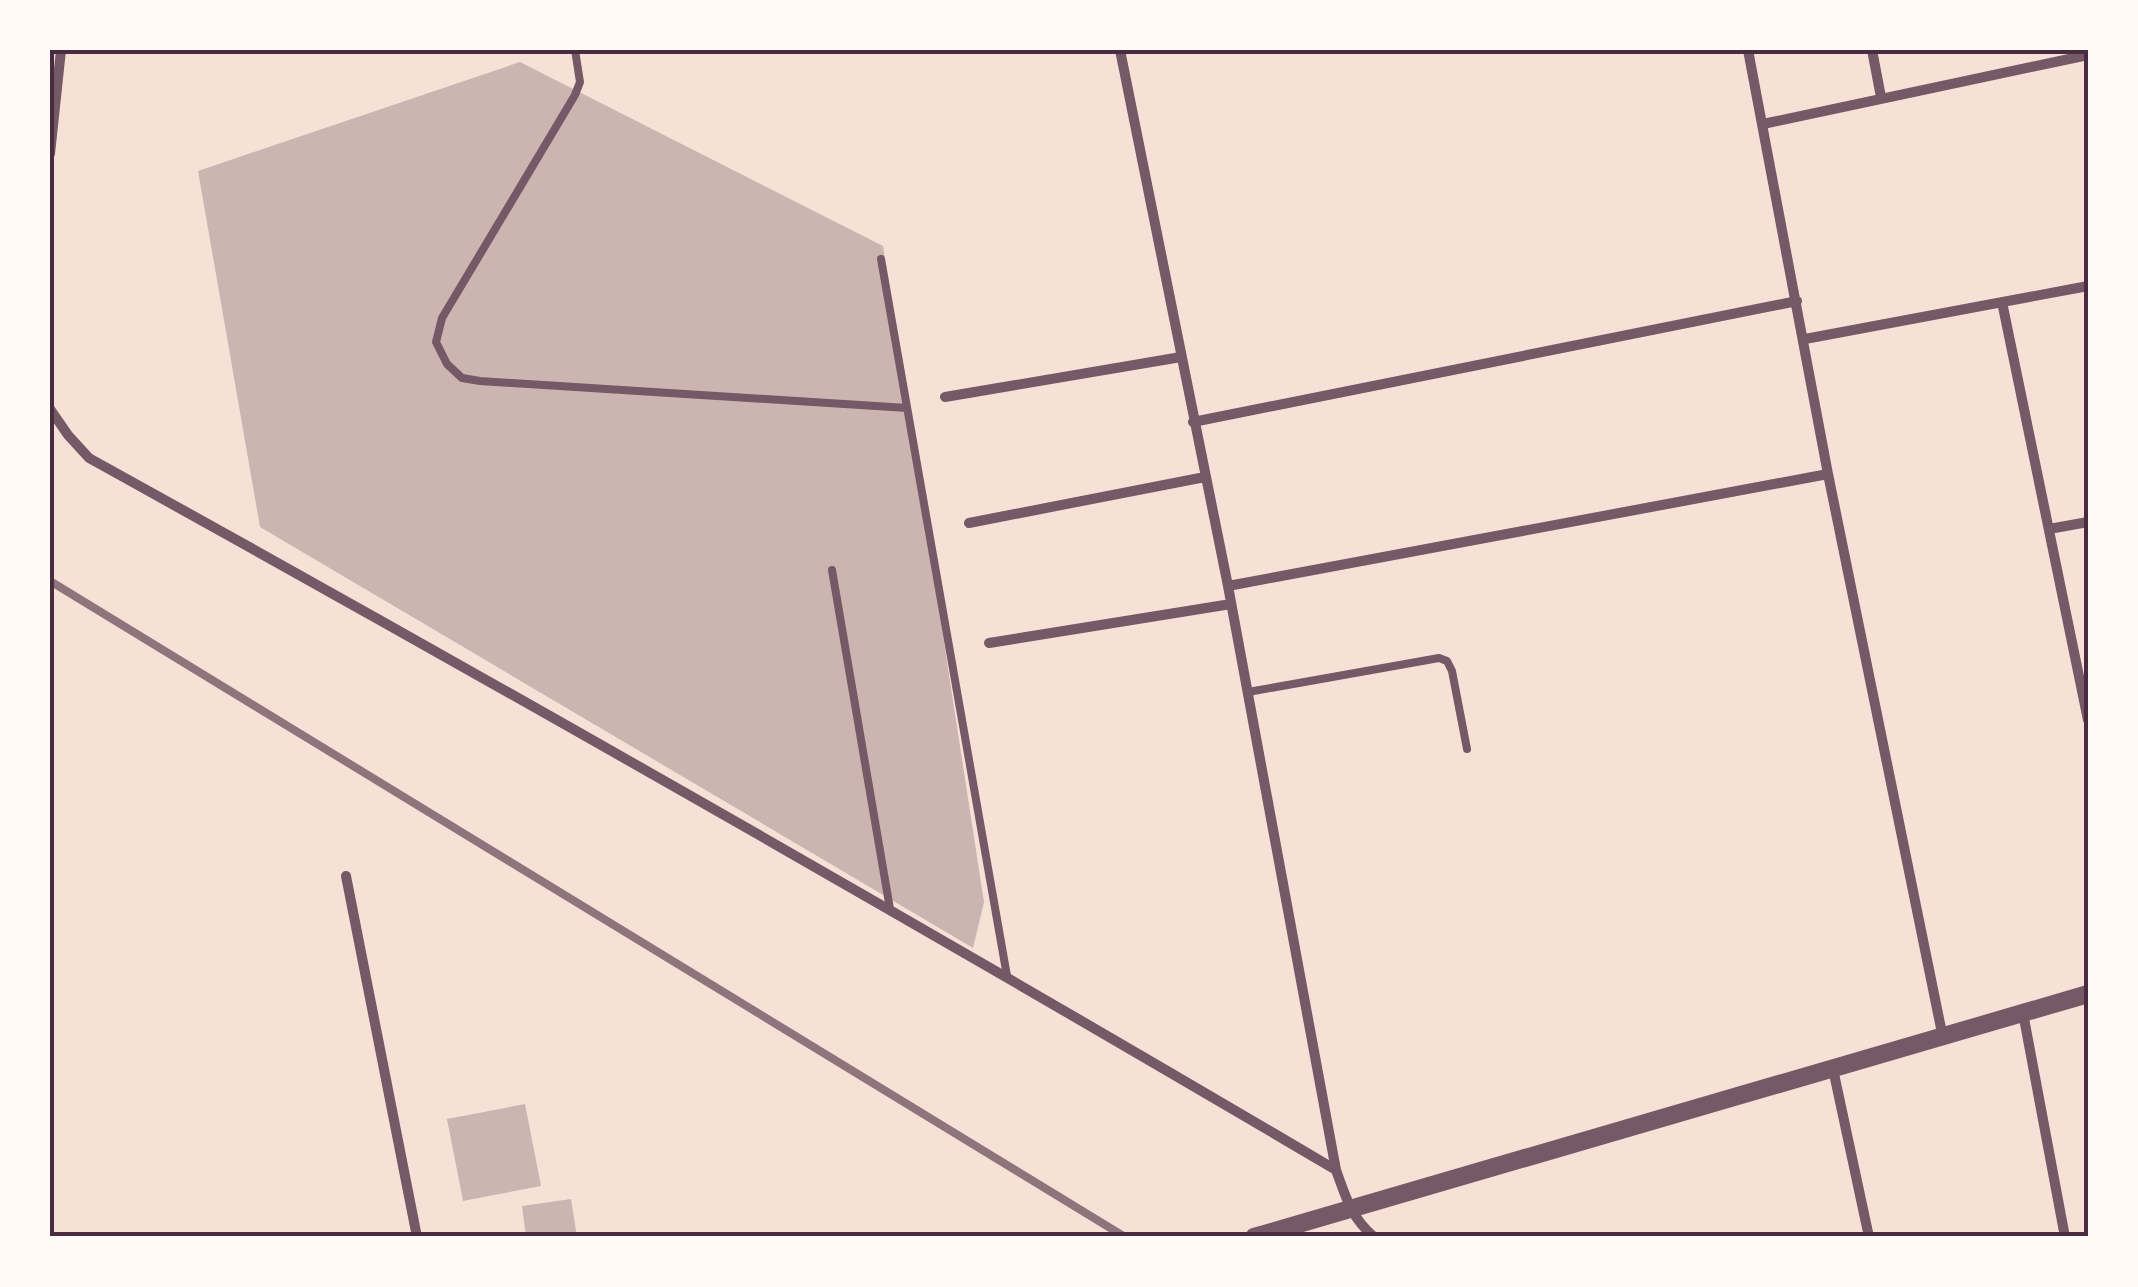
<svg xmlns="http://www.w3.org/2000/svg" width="2138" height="1287" viewBox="0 0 2138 1287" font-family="Barlow,sans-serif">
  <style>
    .building { fill: #ccb4b1 }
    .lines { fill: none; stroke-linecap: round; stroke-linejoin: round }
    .service { stroke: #755966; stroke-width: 8 }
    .minor { stroke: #755966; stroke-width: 10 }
    .tertiary { stroke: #755966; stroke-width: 18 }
    .rail { stroke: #8f747c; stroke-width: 8 }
    .neatline { fill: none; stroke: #4a2c40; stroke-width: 4 }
  </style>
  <rect width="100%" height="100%" fill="#f7e1d7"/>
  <path class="building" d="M520 62 883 246 984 902 973 948 260 527 198 171Z
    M525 1104 541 1186 463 1201 447 1119Z
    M571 1199 577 1237H526L522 1206Z"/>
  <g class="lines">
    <path class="service" d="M575 50 580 82 575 95 442 318 436 342 447 364 462 378 480 381 907 408
      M881 259 1007 976
      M832 570 890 909
      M1248 692 1439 658 1447 661 1452 671 1467 749"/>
    <path class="minor" d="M1120 50 1228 586 1336 1170C1346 1198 1351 1217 1374 1237
      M1748 50 1828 474 1943 1038
      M1872 50 1881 97
      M1763 124 2088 55
      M50 154 61 50
      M2002 302 2088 720
      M1805 339 2088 286
      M945 397 1181 357
      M50 409 68 435 89 458C508 690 924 927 1336 1170
      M1193 422 1797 301
      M969 523 1205 477
      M2049 529 2088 522
      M1228 586 1828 474
      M989 643 1231 604
      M346 876 417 1237
      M2023 1013 2065 1237
      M1833 1069 1869 1237"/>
    <path class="tertiary" d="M1254 1237 2088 994"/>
    <path class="rail" d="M50 581 1125 1237"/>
  </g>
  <rect width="2138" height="1287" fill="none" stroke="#fffaf5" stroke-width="105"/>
  <rect x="52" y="52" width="2034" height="1182" class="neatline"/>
</svg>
